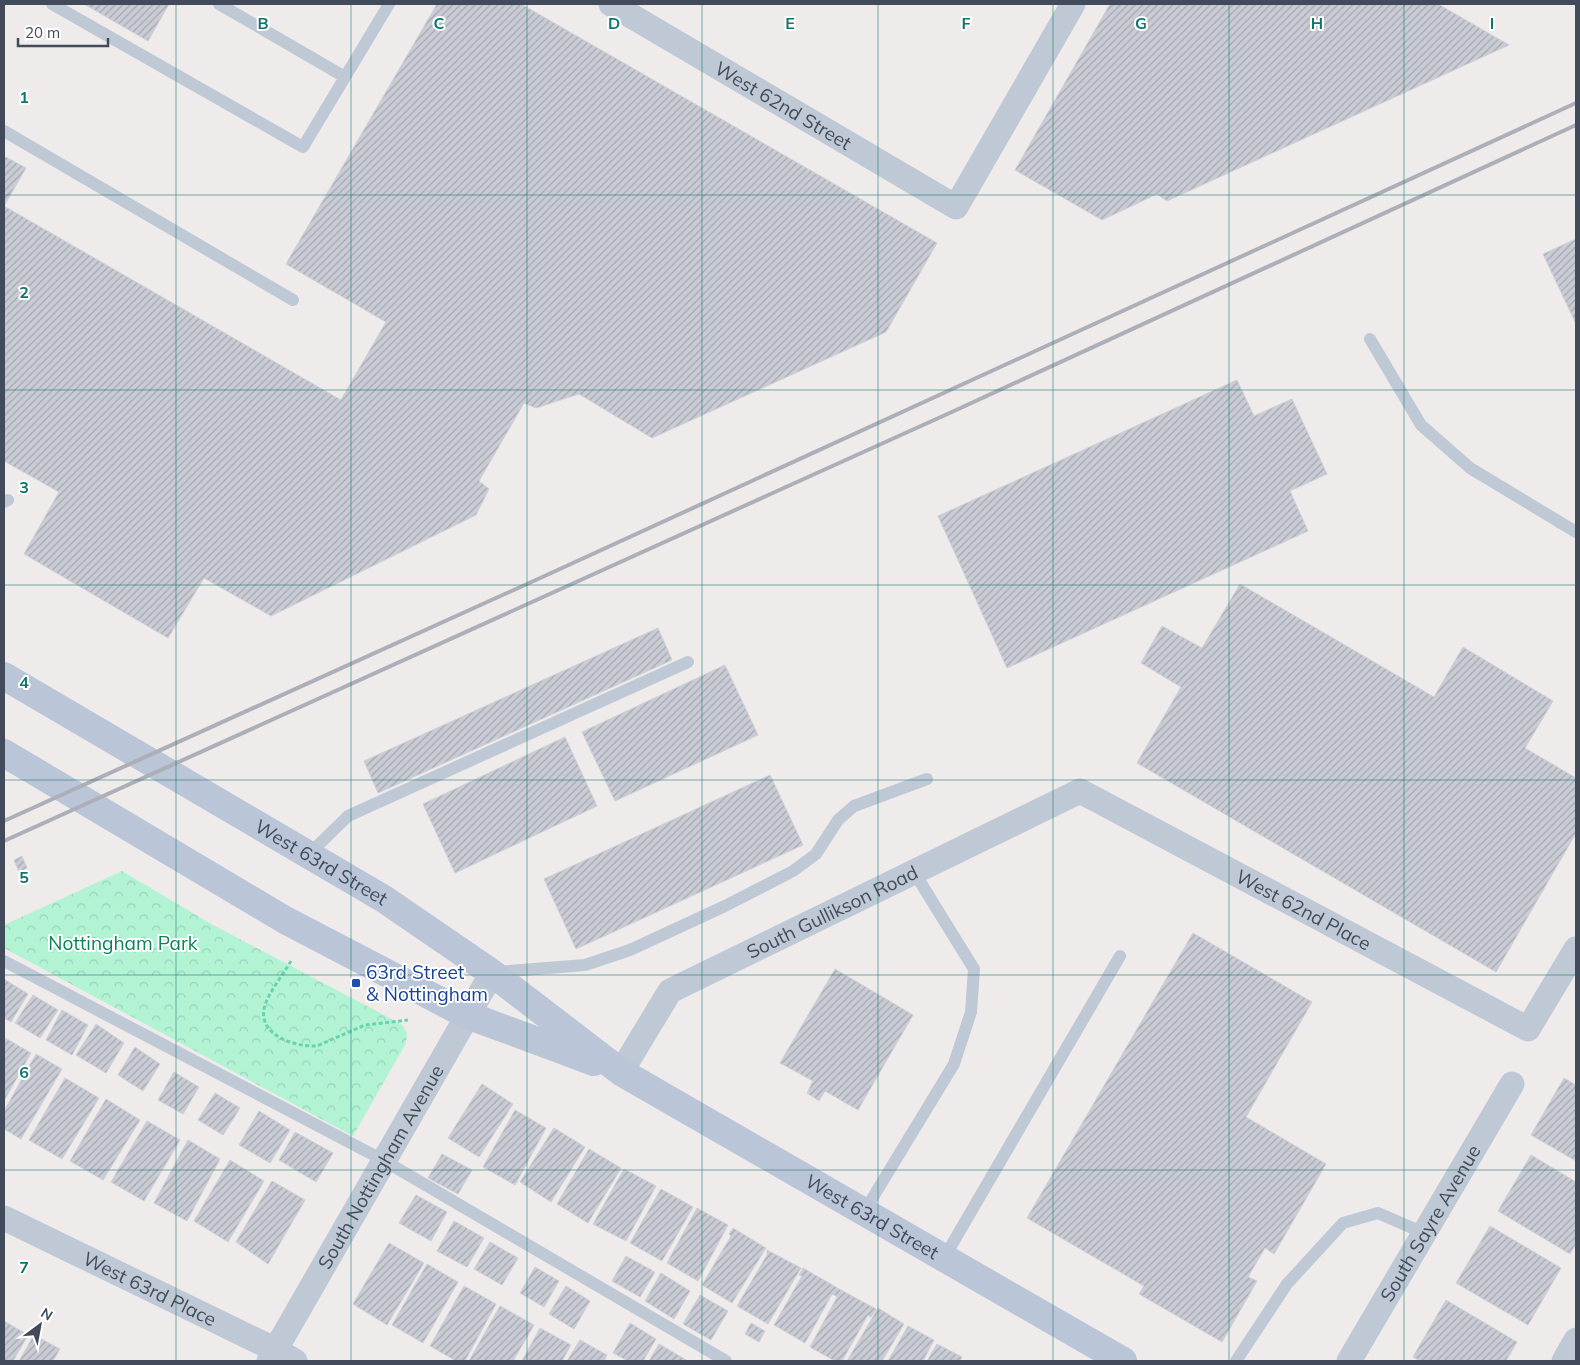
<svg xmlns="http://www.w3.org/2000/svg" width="1580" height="1365" viewBox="0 0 1580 1365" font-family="Mulish,sans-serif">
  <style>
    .forest { fill: url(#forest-crowns) }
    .building { fill: url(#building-hatch); stroke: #ced0d8 }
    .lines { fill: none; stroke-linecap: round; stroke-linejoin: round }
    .path { stroke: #66d5ae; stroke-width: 3; stroke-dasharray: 4 2.5; stroke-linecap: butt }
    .lane { stroke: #bfc8d5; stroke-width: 12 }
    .street { stroke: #bfc8d5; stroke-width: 25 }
    .secondary { stroke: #bbc5d8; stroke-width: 28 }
    .rail { stroke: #acafb7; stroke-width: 4 }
    .grid { fill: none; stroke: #0f766e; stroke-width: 1; stroke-opacity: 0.55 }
    .transit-dot { fill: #1a4fb4; stroke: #fff; stroke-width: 2 }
    .labels { text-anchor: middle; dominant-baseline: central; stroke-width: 4; stroke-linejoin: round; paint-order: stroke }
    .street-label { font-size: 19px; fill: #424b5b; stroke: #fff }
    .park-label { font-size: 19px; fill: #0b8358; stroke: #fff }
    .transit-label { font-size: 19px; fill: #164399; stroke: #fff; text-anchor: start }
    .grid-label { font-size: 16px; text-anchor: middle; font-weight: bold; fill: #0f766e; stroke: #fff; stroke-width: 4; stroke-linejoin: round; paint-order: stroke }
  </style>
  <defs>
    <pattern id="forest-crowns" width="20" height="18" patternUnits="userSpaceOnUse" patternTransform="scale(1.25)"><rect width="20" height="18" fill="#b2f3d4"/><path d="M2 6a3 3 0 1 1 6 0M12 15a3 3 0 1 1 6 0" fill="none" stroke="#9ad2b8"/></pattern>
    <pattern id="building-hatch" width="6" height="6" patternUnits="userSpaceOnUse" patternTransform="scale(1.25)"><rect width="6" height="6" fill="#c9ccd4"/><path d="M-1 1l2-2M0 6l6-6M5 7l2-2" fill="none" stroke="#a5a8af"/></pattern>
  </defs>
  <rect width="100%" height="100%" fill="#efebeb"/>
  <path class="forest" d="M122 871 213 925 401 1024C408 1031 408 1036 405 1045L353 1136 4 948V925Z"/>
  <path class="building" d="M84 4H169L148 41Z
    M437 4H521L937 243 886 332 652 438 579 394 536 408 524 403 479 481 489 489 476 515 271 616 204 578 168 638 24 554 59 492 4 461V156L26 168 4 206 341 400 386 322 286 264Z
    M1110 4H1438L1509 45 1167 201 1157 194 1102 220 1015 170Z
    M1576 239V324L1543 254Z
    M1237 380 1254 416 1292 399 1327 474 1290 491 1308 531 1007 668 938 516Z
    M1240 584 1434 697 1463 647 1553 701 1525 748 1576 778V833L1496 972 1137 763 1181 687 1141 663 1162 626 1202 648Z
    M658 628 672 660 378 793 364 761Z
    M725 665 758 735 615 801 582 732Z
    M565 737 597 806 455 873 423 804Z
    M770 775 803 845 576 949 544 879Z
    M22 856 27 868 19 872 14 860Z
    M1193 933 1312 1002 1246 1117 1326 1164 1274 1254 1265 1248 1248 1277 1257 1281 1222 1342 1139 1294 1144 1286 1027 1218Z
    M835 969 913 1015 858 1110 825 1091 819 1101 807 1093 813 1081 780 1063Z
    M4 979 28 994 11 1022 4 1018Z
    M33 995 58 1010 40 1038 15 1023Z
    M62 1010 88 1025 72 1055 46 1040Z
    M96 1024 124 1043 106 1073 76 1055Z
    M5 1038 31 1053 4 1101V1041Z
    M135 1047 160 1064 143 1091 118 1075Z
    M36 1054 62 1069 21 1139 4 1129V1111Z
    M174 1072 199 1087 183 1114 158 1100Z
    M65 1078 99 1098 62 1159 29 1140Z
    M1564 1078 1576 1085V1161L1531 1135Z
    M482 1084 513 1104 479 1157 448 1138Z
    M215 1093 240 1108 223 1135 198 1120Z
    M106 1099 140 1120 103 1180 70 1161Z
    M515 1110 546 1128 515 1185 483 1167Z
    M259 1111 290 1130 270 1163 239 1145Z
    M147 1121 180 1140 144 1201 111 1182Z
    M554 1128 585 1147 551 1202 520 1182Z
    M295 1132 333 1153 316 1182 279 1160Z
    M188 1140 220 1159 187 1221 154 1203Z
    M589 1149 621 1168 588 1223 557 1204Z
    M442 1154 472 1170 458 1194 428 1178Z
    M1531 1155 1576 1182V1244L1570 1254 1498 1211Z
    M230 1160 264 1181 228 1242 194 1221Z
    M624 1169 656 1186 626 1241 593 1224Z
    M272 1181 305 1200 268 1264 236 1242Z
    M661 1189 693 1207 662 1261 630 1243Z
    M416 1195 447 1212 431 1241 399 1223Z
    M697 1208 728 1225 698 1281 667 1263Z
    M454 1221 484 1238 467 1267 437 1251Z
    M1490 1226 1561 1268 1528 1325 1456 1283Z
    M733 1228 766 1248 732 1303 702 1285 731 1236 729 1234Z
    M490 1242 518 1258 502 1285 474 1269Z
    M389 1243 424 1263 387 1325 353 1304Z
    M767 1250 801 1268 768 1324 737 1306 767 1255Z
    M626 1256 655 1272 640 1297 612 1281Z
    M427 1264 458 1282 423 1343 392 1325Z
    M535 1267 559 1281 544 1307 520 1293Z
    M803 1268 841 1290 838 1297 832 1294 805 1343 774 1325 802 1276 799 1275Z
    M661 1273 690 1291 674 1319 645 1301Z
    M464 1286 496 1304 465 1361H456L430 1346Z
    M566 1286 590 1301 574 1329 549 1314Z
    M841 1290 876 1309 871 1317 868 1315 842 1361H835L810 1347Z
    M700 1295 728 1311 711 1340 683 1324Z
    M1446 1300 1517 1342 1506 1361H1420L1413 1357Z
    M500 1306 534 1325 513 1361H469Z
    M878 1308 904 1324 882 1361H847Z
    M4 1321 28 1335 13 1361H4Z
    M630 1323 656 1339 643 1361H628L613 1353Z
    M751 1323 765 1331 759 1342 745 1334Z
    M908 1326 934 1340 923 1361H888Z
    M540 1328 571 1345 562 1361H522Z
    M34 1335 60 1349 53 1361H19Z
    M580 1340 607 1355 604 1361H567Z
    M659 1344 688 1361H649Z
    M937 1344 962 1357 960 1361H927Z"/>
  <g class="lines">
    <path class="path" d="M291 961C284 973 266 996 264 1009 259 1036 296 1047 317 1046L365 1025 408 1020"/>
    <path class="lane" d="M52 4 303 147 389 4
      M219 4 345 77
      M4 131 293 300
      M1370 339 1421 425 1470 468 1576 532
      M4 502 8 500
      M308 855 348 816 688 662
      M4 961 383 1160 726 1361
      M497 972 585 965 630 950 725 906 793 871 816 854 838 820 854 806 927 779
      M864 1212 954 1064 971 1012 974 969 914 872
      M944 1258 1120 956
      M1236 1361 1287 1284 1343 1223 1378 1213 1424 1233"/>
    <g class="street">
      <path id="s1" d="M611 4 956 207 1073 4"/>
      <path id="s2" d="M621 1072 670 991 1080 791 1528 1029 1576 949"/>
      <path id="s3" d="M4 1218 276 1350 295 1361"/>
      <path id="s4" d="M269 1361 492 973"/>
      <path id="s5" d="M1349 1361 1512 1084"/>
      <path d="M1564 1361 1576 1340"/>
    </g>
    <g class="secondary">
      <path id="s6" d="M4 676 384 899 492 973 621 1072 1123 1361"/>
      <path d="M4 753 285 920 467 1015 594 1062"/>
    </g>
    <path class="rail" d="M4 821 549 574 1576 103
      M4 841 954 411 1576 125"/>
  </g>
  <path class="grid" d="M176 4V1361M351 4V1361M527 4V1361M702 4V1361M878 4V1361M1053 4V1361M1229 4V1361M1404 4V1361M4 195H1576M4 390H1576M4 585H1576M4 780H1576M4 975H1576M4 1170H1576"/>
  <rect class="transit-dot" x="351" y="978" width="10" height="10" rx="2.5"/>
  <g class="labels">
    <g class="street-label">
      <text stroke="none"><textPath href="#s1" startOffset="200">West 62nd Street</textPath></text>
      <text stroke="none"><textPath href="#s6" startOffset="368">West 63rd Street</textPath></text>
      <text stroke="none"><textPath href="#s2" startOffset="804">West 62nd Place</textPath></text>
      <text stroke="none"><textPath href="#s2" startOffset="275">South Gullikson Road</textPath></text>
      <text stroke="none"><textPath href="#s4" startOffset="224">South Nottingham Avenue</textPath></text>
      <text stroke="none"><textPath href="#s6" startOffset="1024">West 63rd Street</textPath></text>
      <text stroke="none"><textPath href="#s5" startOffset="160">South Sayre Avenue</textPath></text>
      <text stroke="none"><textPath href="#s3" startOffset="162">West 63rd Place</textPath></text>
    </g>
    <g class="park-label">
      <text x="123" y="943">Nottingham Park</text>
    </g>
    <g class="transit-label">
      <text x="366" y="972">63rd Street<tspan x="366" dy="22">&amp; Nottingham</tspan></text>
    </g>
  </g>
  <g class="grid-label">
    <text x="263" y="29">B</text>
    <text x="439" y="29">C</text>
    <text x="614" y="29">D</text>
    <text x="790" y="29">E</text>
    <text x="966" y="29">F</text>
    <text x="1141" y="29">G</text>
    <text x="1317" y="29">H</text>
    <text x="1492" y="29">I</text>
    <text x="24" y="103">1</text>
    <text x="24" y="298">2</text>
    <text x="24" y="493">3</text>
    <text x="24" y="688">4</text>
    <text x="24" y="883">5</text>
    <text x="24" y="1078">6</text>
    <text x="24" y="1273">7</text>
  </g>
  <rect width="1580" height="1365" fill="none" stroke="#424b5b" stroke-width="10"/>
  <g transform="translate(40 1325) rotate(32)" stroke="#ffffff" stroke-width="4" paint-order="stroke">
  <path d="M0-4L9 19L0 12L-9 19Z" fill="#424b5b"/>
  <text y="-8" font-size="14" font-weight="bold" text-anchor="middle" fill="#424b5b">N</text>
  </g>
  <path d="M18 38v8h90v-8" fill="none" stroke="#424b5b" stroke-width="2.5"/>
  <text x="25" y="38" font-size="15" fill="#424b5b" stroke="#ffffff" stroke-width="4" paint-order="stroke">20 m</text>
</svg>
